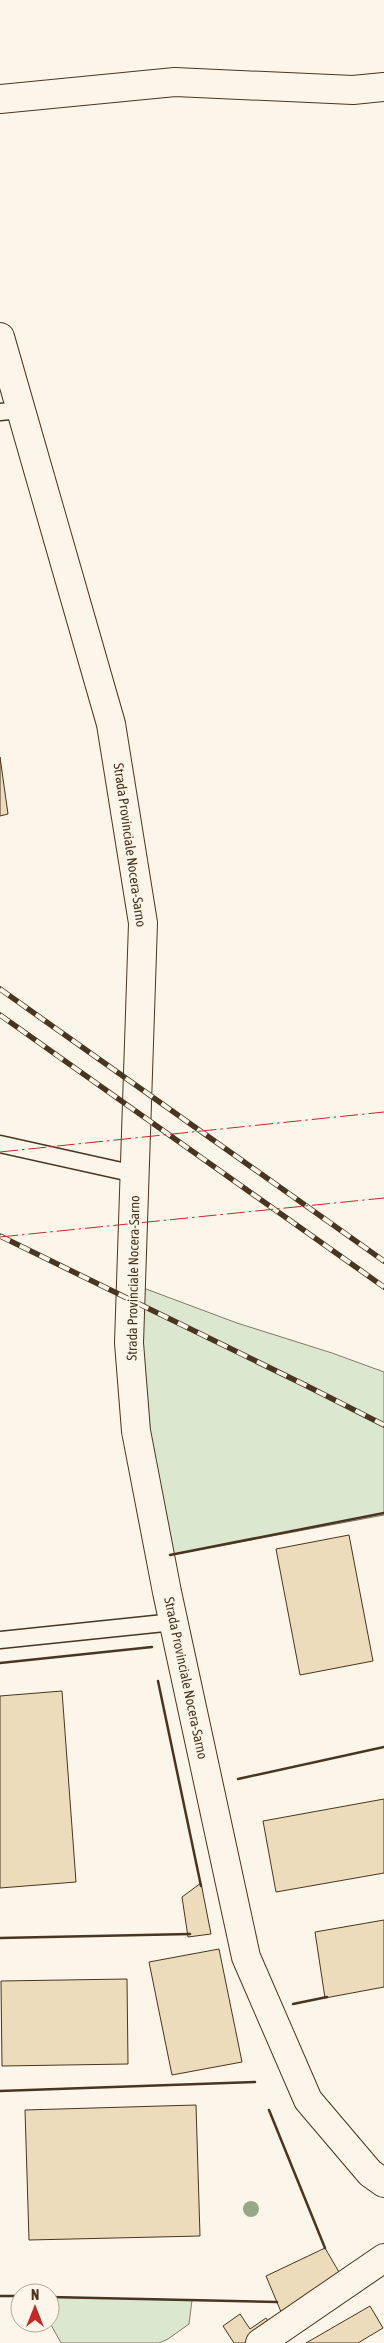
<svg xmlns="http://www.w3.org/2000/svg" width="384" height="2343" viewBox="0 0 384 2343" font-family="'Asap Condensed',sans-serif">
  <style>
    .green { fill: #dce7d0; stroke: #887966 }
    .building { fill: #ecdcbc; stroke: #4a3520 }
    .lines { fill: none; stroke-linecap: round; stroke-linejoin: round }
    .lane-casing { stroke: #4a3520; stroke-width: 19 }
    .street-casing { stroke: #4a3520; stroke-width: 30 }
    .secondary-casing { stroke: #4a3520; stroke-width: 30 }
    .lane { stroke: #fbf6e9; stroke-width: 16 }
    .street { stroke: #fbf6e9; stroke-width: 28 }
    .secondary { stroke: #fbf6e9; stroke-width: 28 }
    .rail-casing { stroke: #4a3520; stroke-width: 5.5 }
    .rail { stroke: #fbf6e9; stroke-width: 4; stroke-dasharray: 11; stroke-linecap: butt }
    .wall { stroke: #4a3520; stroke-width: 2.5 }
    .power { stroke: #c62828; stroke-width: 1; stroke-dasharray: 18 4 2.5 4; stroke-linecap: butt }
    .tree { fill: #96a887 }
    .labels { text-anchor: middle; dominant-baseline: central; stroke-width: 4; stroke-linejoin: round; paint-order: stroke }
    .street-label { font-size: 14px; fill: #4a3520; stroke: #fbf6e9 }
  </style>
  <rect width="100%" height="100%" fill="#fbf6e9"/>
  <path class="green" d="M130 1283 237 1323 332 1353 384 1372V1515L160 1557Z
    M50 2297 192 2300 189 2324 168 2339 159 2343H61L50 2323Z"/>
  <path class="building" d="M0 757 8 814 0 816Z
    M349 1535 373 1661 300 1675 276 1549Z
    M62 1691 76 1882 0 1888V1696Z
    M384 1799V1873L276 1892 263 1821Z
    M201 1883 211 1934 188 1937 182 1897Z
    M384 1920V1987L325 1998 315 1932Z
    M219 1949 242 2062 172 2075 149 1962Z
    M127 1979 128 2064 2 2066 1 1981Z
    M196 2105 200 2236 29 2240 25 2110Z
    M325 2248 343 2279 284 2319 266 2276Z
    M370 2306 383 2328 358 2343H306Z
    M240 2314 250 2329 266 2318 272 2326 247 2343H234L223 2326Z"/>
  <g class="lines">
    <g class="lane-casing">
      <path id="lane" d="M0 412 20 410
        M0 1144 135 1174
        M0 1640 174 1622"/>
    </g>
    <g class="street-casing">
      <path id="street" d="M0 99 175 82 353 90 384 87
        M260 2343 384 2258"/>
    </g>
    <g class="secondary-casing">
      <path id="secondary" d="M0 337 111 724 143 923 129 1343 136 1431 167 1592 246 1957 308 2100 370 2173 384 2183"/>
    </g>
    <use href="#lane" class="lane"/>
    <use href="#street" class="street"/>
    <use href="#secondary" class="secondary"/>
    <g class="rail-casing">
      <path id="rail" d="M0 989 384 1261
        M0 1015 384 1287
        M0 1236 305 1385 384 1425"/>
    </g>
    <use href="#rail" class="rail"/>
    <path class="wall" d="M170 1555 384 1513
      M0 1663 152 1647
      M158 1681 201 1886
      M238 1779 384 1747
      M0 1938 190 1934
      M293 2004 327 1997
      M0 2091 255 2082
      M269 2110 325 2248
      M0 2296H20
      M50 2297 277 2302"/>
    <path class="power" d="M0 1152 384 1112
      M0 1237 384 1198"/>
  </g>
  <circle class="tree" cx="251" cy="2209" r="8"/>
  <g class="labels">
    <g class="street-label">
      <text transform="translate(130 845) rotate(82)">Strada Provinciale Nocera-Sarno</text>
      <text transform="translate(133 1278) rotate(-89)">Strada Provinciale Nocera-Sarno</text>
      <text transform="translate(186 1678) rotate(78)">Strada Provinciale Nocera-Sarno</text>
    </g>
  </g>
  <g transform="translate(35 2308)"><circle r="24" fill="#fbf6e9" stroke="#b4a999"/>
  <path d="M0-4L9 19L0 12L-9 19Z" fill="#c62828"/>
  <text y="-8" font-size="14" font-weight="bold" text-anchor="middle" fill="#4a3520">N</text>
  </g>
</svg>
